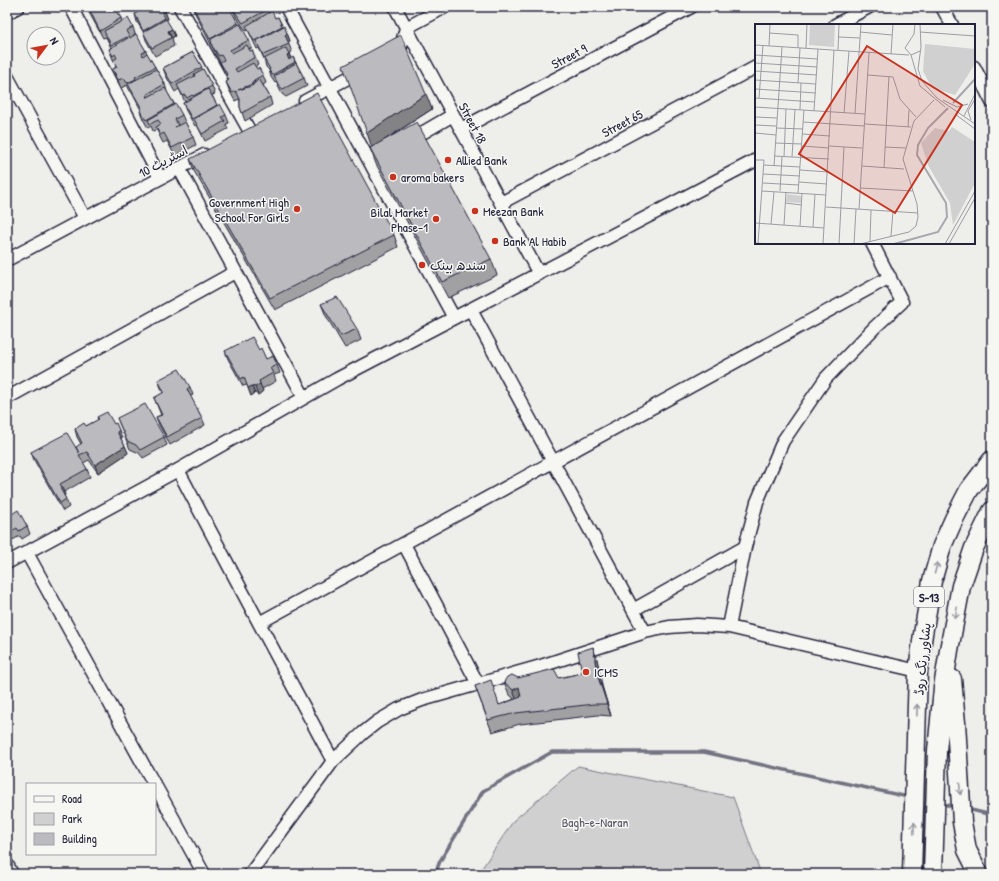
<svg xmlns="http://www.w3.org/2000/svg" width="999" height="881" viewBox="0 0 999 881" font-family="'Patrick Hand','Playpen Sans Arabic',sans-serif">
  <style>
    .green { fill: #d0d0d1; stroke: #797986 }
    .lines { fill: none; stroke-linecap: round; stroke-linejoin: round }
    .stream { stroke: #727281; stroke-width: 3.5 }
    .minor-casing { stroke: #22223b; stroke-width: 15 }
    .highway-casing { stroke: #22223b; stroke-width: 21 }
    .minor { stroke: #f6f6f2; stroke-width: 12 }
    .highway { stroke: #f6f6f2; stroke-width: 18 }
    .wall { fill: #a1a1a4; stroke: #22223b }
    .shaded-wall { fill: #838386; stroke: #22223b }
    .building { fill: #bbbbbf; stroke: #22223b }
    .oneway { stroke: #9797a0 }
    .poi-dot { fill: #c8321e; stroke: #f6f6f2; stroke-width: 1.5 }
    .labels { text-anchor: middle; dominant-baseline: central; stroke-width: 3; stroke-linejoin: round; paint-order: stroke }
    .shield { fill: #f6f6f2; stroke: #626272; stroke-width: 1 }
    .shield-label { font-size: 12px; font-weight: bold; fill: #22223b }
    .street-label { font-size: 13px; fill: #22223b; stroke: #f6f6f2 }
    .poi-label { font-size: 13px; fill: #22223b; stroke: #f6f6f2; text-anchor: start }
    .park-label { font-size: 13px; fill: #565668; stroke: #f6f6f2 }
    .inset-river { fill: none; stroke: #a7a7af; stroke-width: 2 }
    .inset-road { fill: none; stroke: #9c9ca5; stroke-width: 1 }
    .view { fill: #c8321e; fill-opacity: 0.15; stroke: #c8321e; stroke-width: 2 }
    .inset-edge { fill: none; stroke: #22223b; stroke-width: 2 }
  </style>
  <rect width="100%" height="100%" fill="#eeeeeb"/>
  <filter id="ink" filterUnits="userSpaceOnUse"><feTurbulence type="fractalNoise" baseFrequency=".025" numOctaves="2"/><feDisplacementMap in="SourceGraphic" scale="8" xChannelSelector="R" yChannelSelector="G"/><feConvolveMatrix kernelMatrix="1 2 1 2 8 2 1 2 1" color-interpolation-filters="sRGB"/></filter>
  <g filter="url(#ink)">
    <path class="green" d="M578 766 733 797 761 874H478L514 820Z"/>
    <g class="lines">
      <path class="stream" d="M940 803 955 807
        M967 809 992 815
        M435 874 440 861 483 791 552 752H704L908 797"/>
      <g class="minor-casing">
        <path id="minor" d="M71 7 160 178
          M180 7 249 130
          M286 7 454 318
          M395 7 539 274
          M942 7 952 25
          M7 13 18 7
          M835 25 869 7
          M396 52 400 50 406 28 445 7
          M974 67 992 102
          M7 76 85 218
          M305 101 361 71
          M461 129 691 7
          M410 140 453 115
          M179 168 304 397
          M501 203 756 67
          M7 260 204 155
          M471 310 645 632
          M7 398 235 272
          M178 470 259 623 333 761
          M404 544 478 684
          M27 553 154 784
          M7 563 178 470 337 379 756 160
          M633 610 745 547
          M259 623 890 277
          M729 627 745 547 757 502 783 441 826 378 875 327 902 302 872 243
          M155 785 204 874
          M7 864 12 874
          M250 874 333 761 363 733 377 722 399 709 422 700 541 666 645 632 669 627 697 625 729 627 918 671"/>
      </g>
      <g class="highway-casing">
        <path id="highway" d="M952 679 956 723 962 822 967 850 979 874
          M912 874 918 671 923 634 932 581 942 546 954 519 969 490 992 460
          M933 874 937 751 943 688 949 650 961 586 974 548 992 511"/>
      </g>
      <use href="#minor" class="minor"/>
      <use href="#highway" class="highway"/>
    </g>
    <path class="wall" d="M86 7H119L115 9 121 18 122 21 133 27 135 34 146 51 147 54 155 67 165 84 167 92 175 105 182 115 185 122 193 137 196 145 175 156 167 141 163 143 159 135 157 130 153 131 151 126 148 128 143 119 140 111 141 110 131 91H130L127 85 121 88 113 69 116 67 109 49 111 48 106 37 103 38Z
      M134 7H163L168 19 166 20 175 36 172 38 174 46 155 56 146 40 144 33 137 22 135 14 137 13Z
      M192 7 238 23 249 40 252 48 249 49 255 57 258 65 255 67 263 75 266 83 263 85 270 97 272 105 245 121 240 107V101L239 99 235 101 229 90 226 82 228 81 226 76 223 70 220 62 195 13Z
      M232 7 268 9 269 13 275 18 278 17 283 27 287 33 290 41 288 42 292 52 289 53 291 59 293 57 304 78 307 86 286 97 282 94 276 82 275 83 271 77 269 70 266 67 264 59 259 48 257 49 248 30 246 31 236 17Z
      M193 52 212 86 215 94 212 95 217 106 226 115 229 123 226 124 228 129 205 141 197 125 195 126 186 111 183 103 185 102 179 89 175 92 166 76 163 68Z
      M432 109 385 140 491 259 497 275 448 298 376 164 370 148Z
      M190 159 394 235 398 247 275 310 194 171Z
      M321 304 357 329 361 340 345 348 326 316Z
      M259 350 266 359 277 365 280 373 274 375 276 381 262 389 263 391 258 395 255 393 251 396 247 385 243 386 228 359 225 351Z
      M158 380 190 387 193 395 190 396 202 418 205 425 170 445 159 425 156 417 161 415 154 398 163 393Z
      M97 417 114 424 122 438 121 439 125 446 128 453 98 473 89 460 83 463 87 469 90 477 64 492 65 495H64L69 507 63 511 34 460 31 452 77 450 81 444 77 437 75 429 86 426 98 420Z
      M117 418 164 437 167 445 143 458 139 453 130 449Z
      M7 507 12 514 27 526 30 534 22 539 20 536 7 543Z
      M597 659 602 686 611 716 598 715 520 724 492 732 475 686 500 705 514 699 509 694 504 682 518 678H559L582 673Z"/>
    <path class="shaded-wall" d="M165 11 168 19 165 20 162 13Z
      M172 29 175 36 172 38 168 31Z
      M287 33 290 41 287 43 285 35Z
      M289 54 292 62 290 63 287 55Z
      M254 80 257 88 255 92 252 84Z
      M426 94 432 109 372 148 367 133Z
      M259 381 263 391 258 395 255 387Z
      M252 386 255 393 251 396 248 388Z
      M119 430 122 438 120 440 117 432Z
      M125 446 128 453 98 473 95 465Z
      M62 487 65 495 63 496 60 488Z
      M593 647 597 659 602 686 611 716 597 674Z
      M519 687 523 699 517 702 513 690Z"/>
    <path class="building" d="M88 7H106L109 11 114 9 121 18 100 31Z
      M135 7H163L165 11 162 13 165 18 143 31 135 14 138 12Z
      M193 7H229L238 23 210 39Z
      M232 7H266L268 9 243 23 233 9Z
      M272 11 275 18 278 17 282 26 254 41 246 26Z
      M128 18 133 27 126 31 130 38 136 34 146 51 142 53 143 56 147 53 155 67 135 77 136 79 127 83 124 78 118 80 113 69 117 67 113 60 117 58 115 54 113 56 109 49 128 38 127 37 111 45 104 31Z
      M166 19 172 29 168 31 171 38 152 48 143 32Z
      M240 24 249 40 230 50 232 53 247 45 250 51 252 50 255 57 235 69 237 72 253 63 257 69 259 68 263 75 254 80 252 84 238 90 252 86 259 79 270 97 242 113 240 107V99L236 91 232 93 226 82 229 80 226 75 227 74 220 62 224 60 221 55 219 56 212 46 211 39Z
      M284 26 287 33 285 35 289 44 263 55 256 41Z
      M401 35 426 94 367 133 343 66Z
      M286 48 289 54 287 55 289 60 293 57 295 62 272 75 269 70 270 69 264 59Z
      M193 52 202 67 172 84 163 68Z
      M296 63 304 78 283 89 279 86 274 76Z
      M156 69 165 84 147 94 148 96 146 98 165 88 174 104 146 120 140 111 142 109 128 84Z
      M203 69 212 86 193 96 192 95 187 98 185 95 183 96 177 85 195 76 194 74Z
      M208 89 217 105 192 119 183 103Z
      M317 93 394 235 270 298 190 159Z
      M176 104 182 115 175 119 178 125 175 127 185 122 193 137 172 148 164 133 160 135 156 127 161 124 158 120 150 124 148 120Z
      M220 104 226 115 222 117 225 121 202 134 194 119Z
      M417 122 491 259 442 282 370 148Z
      M337 297 357 329 341 336 321 304Z
      M252 337 259 350 261 348 266 359 273 356 277 365 270 368 273 373 259 381 260 384 255 387 252 386 248 388 244 377 241 379 225 351Z
      M179 369 190 387 187 389 202 418 167 437 156 417 162 415 154 398 164 392 158 380Z
      M145 404 164 437 140 450 136 445 127 441 117 418Z
      M107 412 114 424 116 423 119 430 117 432 125 446 95 465 87 452 79 455 87 469 60 484 62 487 60 488 66 499 60 503 31 452 67 433 79 453 76 447 82 443 75 429 84 423 86 426 99 419 97 417Z
      M7 507H8L12 514 18 510 27 526 19 531 17 528 7 534Z
      M593 647 597 674 607 704H594L516 713 488 720 475 686 491 680 499 705 521 697 519 687 513 690 504 682 507 677 512 675 518 678 554 669 559 678 582 673 578 652Z"/>
    <defs><path id="oneway-shaft" d="M-6 0H5M1.5-3L5.5 0L1.5 3" fill="none" stroke-width="1.6" stroke-linecap="round" stroke-linejoin="round"/></defs>
    <g class="oneway">
      <use href="#oneway-shaft" transform="translate(936 568) rotate(-75)"/>
      <use href="#oneway-shaft" transform="translate(956 613) rotate(101)"/>
      <use href="#oneway-shaft" transform="translate(917 710) rotate(-89)"/>
      <use href="#oneway-shaft" transform="translate(960 789) rotate(86)"/>
      <use href="#oneway-shaft" transform="translate(914 828) rotate(-88)"/>
    </g>
  </g>
  <g class="poi-dot">
    <circle cx="448" cy="160" r="4"/>
    <circle cx="393" cy="177" r="4"/>
    <circle cx="297" cy="209" r="4"/>
    <circle cx="475" cy="211" r="4"/>
    <circle cx="436" cy="219" r="4"/>
    <circle cx="495" cy="241" r="4"/>
    <circle cx="422" cy="265" r="4"/>
    <circle cx="586" cy="672" r="4"/>
  </g>
  <g class="labels">
    <rect class="shield" x="914" y="587" width="30" height="20" rx="3"/>
    <g class="shield-label">
      <text x="929" y="597">S-13</text>
    </g>
    <g class="street-label">
      <text transform="translate(569 56) rotate(-28)">Street 9</text>
      <text transform="translate(473 123) rotate(62)">Street 18</text>
      <text transform="translate(622 123) rotate(-28)">Street 65</text>
      <text transform="translate(163 161) rotate(-28)">اسٹریٹ 10</text>
      <text transform="translate(922 659) rotate(-84)">پشاور رنگ روڈ</text>
    </g>
    <g class="poi-label">
      <text x="456" y="160">Allied Bank</text>
      <text x="401" y="177">aroma bakers</text>
      <text x="289" y="202" text-anchor="end">Government High<tspan x="289" dy="15">School For Girls</tspan></text>
      <text x="483" y="211">Meezan Bank</text>
      <text x="428" y="212" text-anchor="end">Bilal Market<tspan x="428" dy="15">Phase-1</tspan></text>
      <text x="503" y="241">Bank Al Habib</text>
      <text x="430" y="265">سندھ بینک</text>
      <text x="594" y="672">ICMS</text>
    </g>
    <g class="park-label">
      <text x="595" y="822">Bagh-e-Naran</text>
    </g>
  </g>
  <g transform="translate(755 24)">
    <rect width="220" height="220" fill="#eeeeeb"/>
    <path d="M55 0H80L79 23 54 21ZM170 20 220 25V40L200 71 177 64 168 47ZM197 103 220 118V159L198 201 195 179 173 141 166 119 180 104 194 107ZM32 170 46 172V179L31 178Z" fill="#d0d0d1"/>
    <path class="inset-river" d="M198 79 220 55M139 220 183 208 192 193 191 179 162 131 163 121 173 104 193 84"/>
    <path class="inset-road" d="M160 0 159 10 150 24 156 31 165 27M165 0 166 23 163 45 167 57 182 74 220 100M105 8 137 11M165 8 220 12M14 9 43 11V24M84 13 105 14M0 21 154 31M14 22 15 0M51 24 52 0M83 26 84 0M136 30 138 0M0 31 63 35M156 31 165 62 190 83M0 39 62 43M0 47 62 51M113 51 138 53 145 75 161 93M0 56 61 60M43 59 45 24M0 65 61 69M0 74 60 78M4 74 8 21M188 76 202 83 213 80M0 83 110 90M45 86 46 59M59 87 63 25M89 89 94 27M100 89 106 0M200 90 220 105M209 92 220 70M0 93 22 94M216 96 213 87 220 75M48 98 109 102M110 100 156 103M0 101 21 102M153 103 154 86M21 104 48 105M0 109 21 111M47 110 75 112M20 119 47 120M47 122 74 124M74 122 107 124M130 123 151 124M19 132 74 135M29 133 31 85M37 133 40 86M0 136H9L3 219M9 141 45 143M19 142 27 23M107 142 149 145M129 144 134 52M45 146 73 148M8 150 45 152M44 158 72 160M8 159 44 161M106 164 158 167M7 167 71 171M25 167 27 133M43 169 49 86M30 179 47 181M71 183 163 189M104 185 114 29M0 199 69 204M16 200 19 168M29 201 31 168M45 202 47 169M58 203 60 170M136 212 138 187M115 217 116 186M0 219 15 220M68 220 79 26M84 220 89 123M99 220 101 185M105 220 154 208 161 202 163 193 162 180 148 135 159 97 179 76M190 220 220 167M194 220 220 174"/>
    <path class="view" d="M112 22 207 81 140 189 44 130Z"/>
    <rect width="220" height="220" class="inset-edge"/>
  </g>
  <rect width="999" height="881" fill="none" stroke="#f6f6f2" stroke-width="24"/>
  <rect x="12" y="12" width="975" height="857" fill="none" stroke="#22223b" stroke-width="1.5" filter="url(#ink)"/>
  <rect x="26" y="783" width="130" height="72" fill="#f6f6f2" stroke="#a1a1a9"/>
  <rect x="34" y="796" width="20" height="6" fill="#f6f6f2" stroke="#a1a1a9"/>
  <text x="62" y="803" font-size="12" fill="#22223b">Road</text>
  <rect x="34" y="813" width="20" height="12" fill="#d0d0d1" stroke="#a1a1a9"/>
  <text x="62" y="823" font-size="12" fill="#22223b">Park</text>
  <rect x="34" y="833" width="20" height="12" fill="#bbbbbf" stroke="#a1a1a9"/>
  <text x="62" y="843" font-size="12" fill="#22223b">Building</text>
  <g transform="translate(46 46) rotate(58)"><circle r="19" fill="#f6f6f2" stroke="#a1a1a9"/>
  <path d="M0-3L7 15L0 10L-7 15Z" fill="#c8321e"/>
  <text y="-6" font-size="11" font-weight="bold" text-anchor="middle" fill="#22223b">N</text>
  </g>
</svg>
